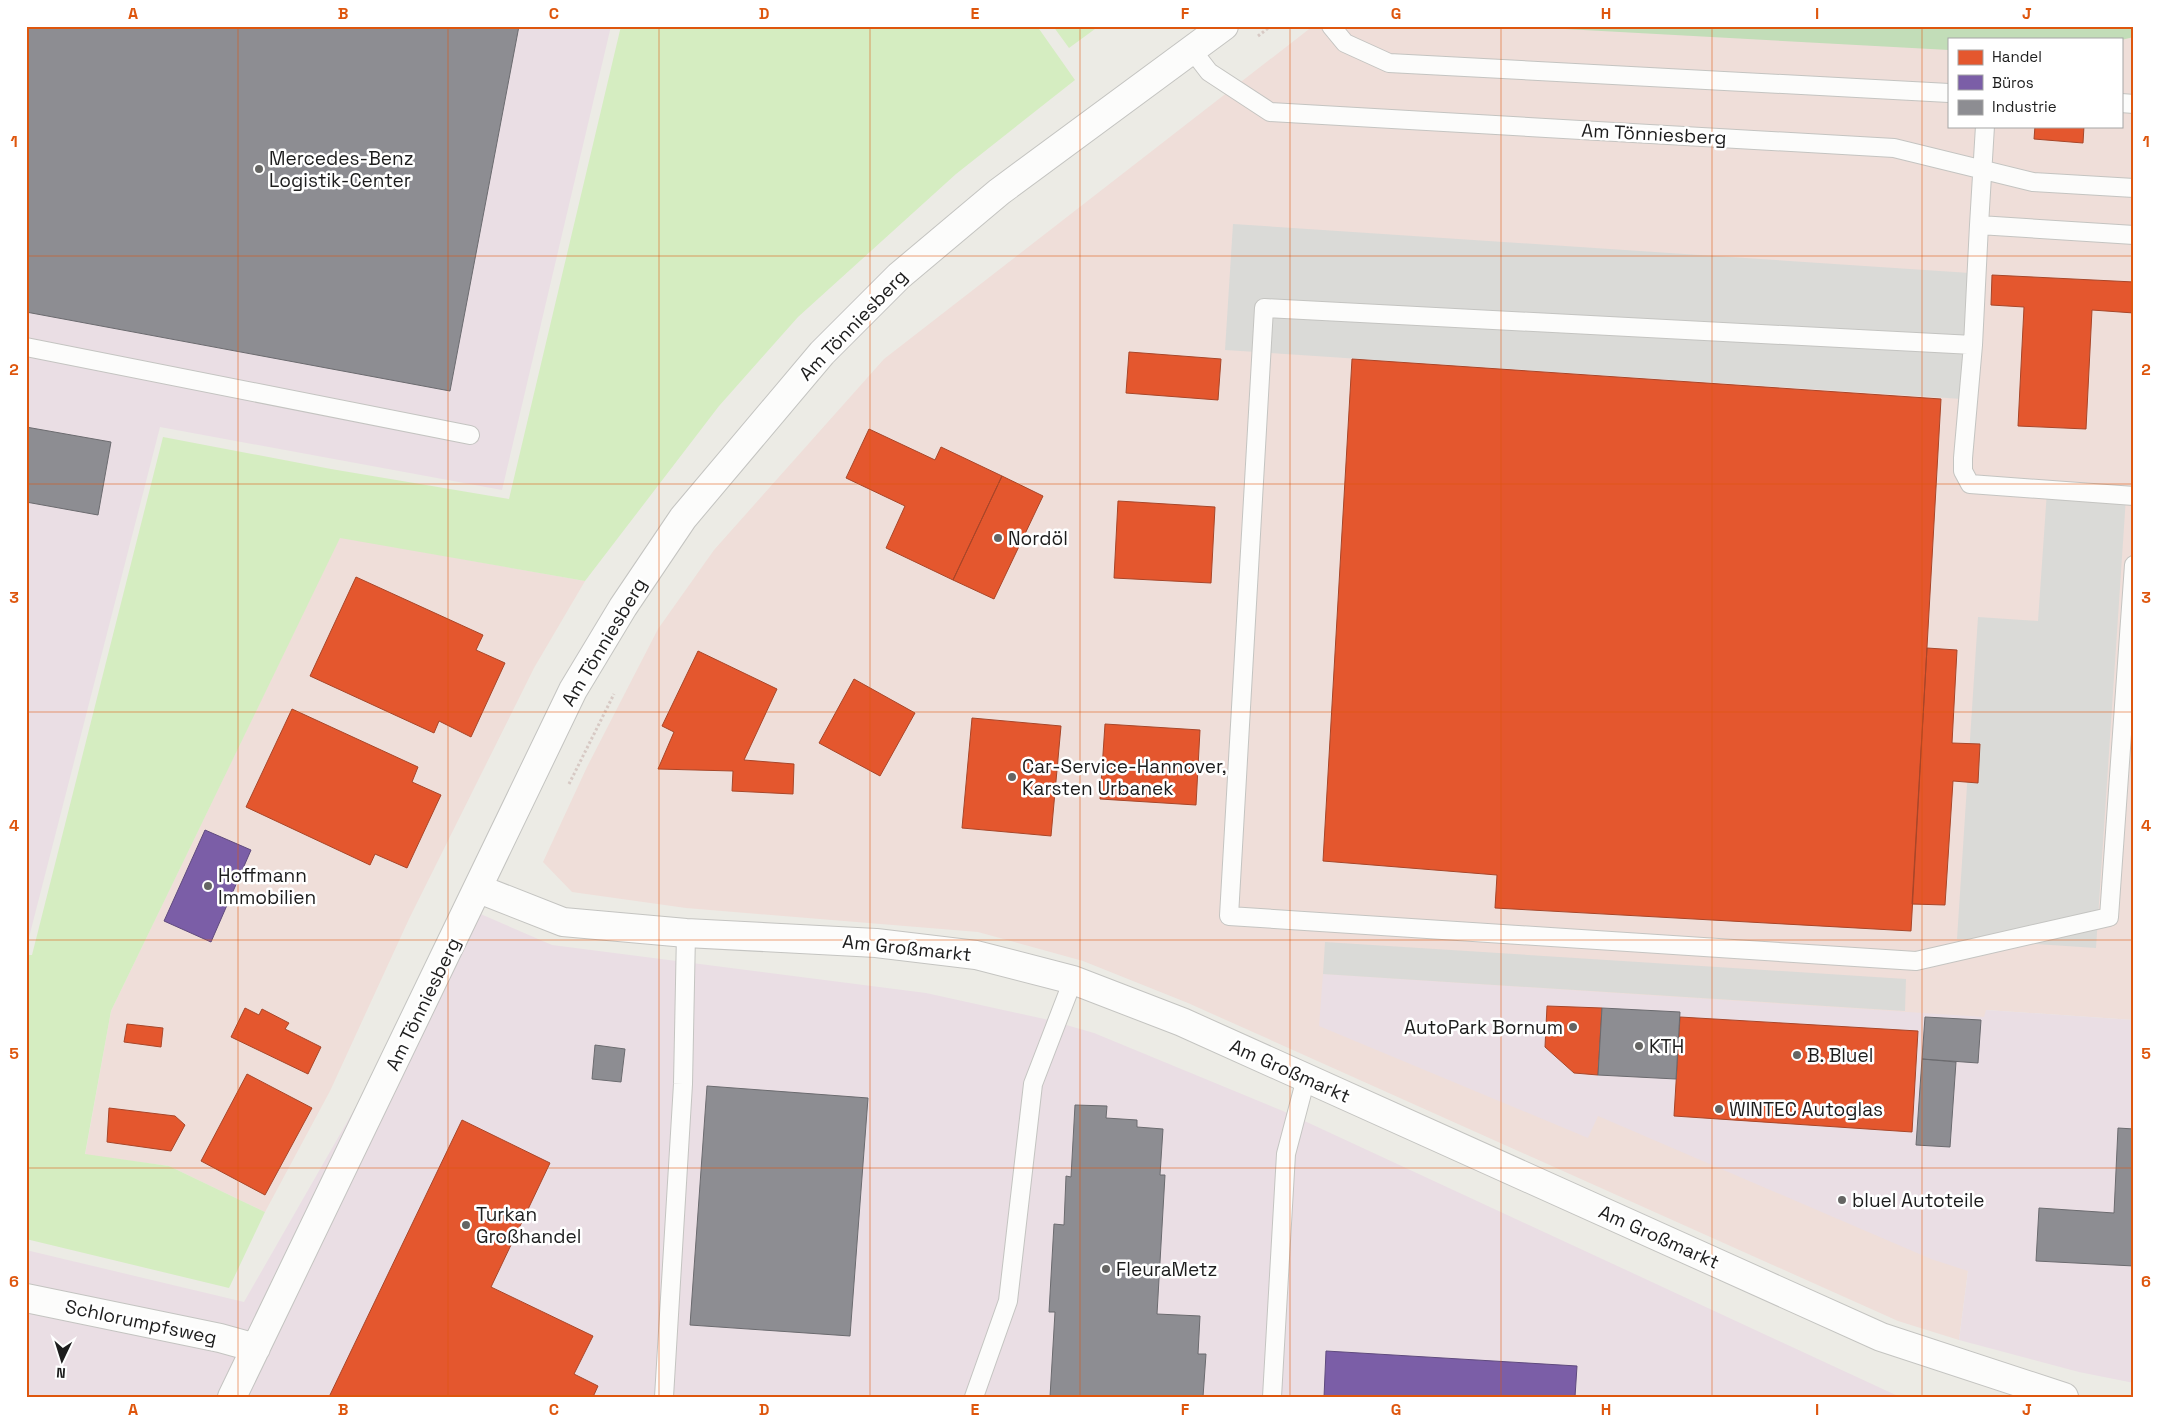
<svg xmlns="http://www.w3.org/2000/svg" width="2160" height="1423" viewBox="0 0 2160 1423" font-family="'Space Grotesk',sans-serif">
  <style>
    .commercial { fill: #efded9; fill-rule: evenodd }
    .industrial { fill: #eadee4 }
    .grass { fill: #d5edc1 }
    .forest { fill: #c2ddb8 }
    .parking { fill: #dadad7 }
    .shops { fill: #e4572e; stroke: #a84629 }
    .offices { fill: #7b5ea7; stroke: #5f4a7e }
    .industry { fill: #8d8d92; stroke: #6b6b6f }
    .lines { fill: none; stroke-linecap: round; stroke-linejoin: round }
    .service-casing { stroke: #c4c4c1; stroke-width: 20 }
    .minor-casing { stroke: #c4c4c1; stroke-width: 30 }
    .path { stroke: #d7c9c4; stroke-width: 3; stroke-dasharray: 2.5 2.5; stroke-linecap: butt }
    .service { stroke: #fcfcfb; stroke-width: 18 }
    .minor { stroke: #fcfcfb; stroke-width: 28 }
    .grid { fill: none; stroke: #de560d; stroke-width: 1; stroke-opacity: 0.55 }
    .poi-dot { fill: #656563; stroke: #fff; stroke-width: 2 }
    .labels { text-anchor: middle; dominant-baseline: central; stroke-width: 5; stroke-linejoin: round; paint-order: stroke }
    .street-label { font-size: 19px; fill: #1d1d1d; stroke: #fff }
    .poi-label { font-size: 19px; fill: #1d1d1d; stroke: #fff; text-anchor: start }
    .neatline { fill: none; stroke: #de560d; stroke-width: 2 }
    .grid-label { font-size: 16px; text-anchor: middle; font-weight: bold; fill: #de560d }
  </style>
  <rect width="100%" height="100%" fill="#ecebe5"/>
  <path class="commercial" d="M1313 26H2134V1020L1986 1010 1968 1271 1959 1340 1898 1321 1188 1003 1083 961 978 932 686 908 572 892 543 862 587 767 658 629 714 550 884 359ZM1949 39H2121V126H1949Z
    M340 537 585 581 534 668 409 919 330 1091 265 1212 169 1166 85 1155 111 1011Z"/>
  <path class="industrial" d="M26 26H611L502 490 160 427 26 949Z
    M469 909 552 945 926 993 1049 1020 1094 1033 1283 1111 1900 1397H26V1250L244 1302Z
    M1323 974 1984 1017 1986 1010 2134 1020V1383L2079 1372 1959 1340 1968 1271 1931 1259 1598 1116 1588 1138 1319 1026Z"/>
  <path class="grass" d="M621 26H1037L1075 80 956 174 798 317 719 406 585 581 340 538 111 1011 85 1154 169 1166 265 1212 229 1288 26 1239V955H32L163 437 331 469 509 499Z
    M1053 26H1099L1069 48Z"/>
  <path class="forest" d="M1511 26H2134V37L2121 40 1949 39V50Z"/>
  <path class="parking" d="M1233 224 1970 273 1962 399 1225 350Z
    M2047 491 2126 497 2096 948 1957 939 1978 617 2038 621Z
    M1325 942 1906 979 1905 1011 1323 974Z"/>
  <path class="shops" d="M2035 126H2084L2083 143 2034 139Z
    M1992 275 2134 282V313L2092 310 2086 429 2018 426 2024 307 1991 305Z
    M1129 352 1221 359 1218 400 1126 393Z
    M1352 359 1941 399 1911 931 1495 908 1497 875 1323 861Z
    M869 429 935 460 941 447 1002 476 953 580 886 548 905 506 846 478Z
    M1002 476 1043 496 994 599 953 580Z
    M1118 501 1215 507 1211 583 1114 578Z
    M356 577 483 635 476 650 505 663 471 737 439 721 434 733 310 676Z
    M1927 648 1957 650 1952 743 1980 744 1978 783 1953 781 1945 905 1912 904Z
    M698 651 777 689 744 760 794 764 793 794 732 791 733 771 658 769 674 732 662 726Z
    M854 679 915 713 880 776 819 743Z
    M292 709 418 767 412 782 441 795 407 868 375 854 370 865 246 807Z
    M972 718 1061 726 1051 836 962 828Z
    M1105 724 1200 730 1196 805 1100 799Z
    M1547 1006 1602 1008 1598 1075 1574 1073 1545 1047Z
    M245 1008 259 1015 262 1009 289 1023 285 1029 321 1047 308 1074 231 1037Z
    M1680 1017 1918 1031 1912 1132 1674 1116Z
    M127 1024 163 1028 161 1047 124 1042Z
    M247 1074 312 1108 265 1195 201 1161Z
    M109 1108 175 1116 185 1125 171 1151 107 1142Z
    M462 1120 550 1163 491 1287 593 1336 574 1374 598 1386 593 1397H329Z"/>
  <path class="offices" d="M205 830 251 850 211 942 164 921Z
    M1326 1351 1577 1366 1575 1397H1324Z"/>
  <path class="industry" d="M26 26H519L450 391 26 312Z
    M26 427 111 442 98 515 26 502Z
    M1602 1008 1680 1012 1676 1079 1598 1075Z
    M1925 1017 1981 1020 1978 1063 1922 1059Z
    M595 1045 625 1049 621 1082 592 1079Z
    M1922 1059 1956 1062 1950 1147 1916 1145Z
    M707 1086 868 1098 850 1336 690 1325Z
    M1075 1105 1107 1106 1106 1118 1137 1120V1127L1163 1129 1160 1175H1165L1157 1314 1200 1316 1198 1354H1206L1203 1397H1050L1055 1312H1049L1054 1224 1064 1225 1066 1176 1071 1177Z
    M2118 1128 2134 1129V1266L2036 1261 2039 1208 2114 1213Z"/>
  <g class="lines">
    <g class="service-casing">
      <path id="service" d="M1331 26 1345 43 1389 63 1949 93
        M1192 50 1209 72 1270 112 1894 148 2033 182 2134 188
        M2121 103 2134 104
        M1979 225 1985 126
        M2134 235 1979 225 1973 345 1963 458V471L1970 484 2134 496
        M1973 345 1264 308 1229 916 1916 961 2109 917 2134 565
        M26 347 470 435
        M664 1397 683 1084 686 933
        M974 1397 1008 1301 1033 1084 1073 980
        M1272 1397 1286 1154 1306 1078"/>
    </g>
    <g class="minor-casing">
      <path id="minor" d="M479 889 563 922 686 933 876 943 976 955 1073 980 1182 1022 1881 1337 2064 1397
        M26 1298 220 1338 256 1348
        M232 1397 573 690 623 607 683 518 822 353 899 276 999 192 1224 26"/>
    </g>
    <path class="path" d="M1258 36 1271 26
      M569 784 614 694"/>
    <use href="#service" class="service"/>
    <use href="#minor" class="minor"/>
  </g>
  <path class="grid" d="M238 26V1397M448 26V1397M659 26V1397M870 26V1397M1080 26V1397M1290 26V1397M1501 26V1397M1712 26V1397M1922 26V1397M26 256H2134M26 484H2134M26 712H2134M26 940H2134M26 1168H2134"/>
  <g class="poi-dot">
    <circle cx="259" cy="169" r="5"/>
    <circle cx="998" cy="538" r="5"/>
    <circle cx="1012" cy="777" r="5"/>
    <circle cx="208" cy="886" r="5"/>
    <circle cx="1573" cy="1027" r="5"/>
    <circle cx="1639" cy="1046" r="5"/>
    <circle cx="1797" cy="1055" r="5"/>
    <circle cx="1719" cy="1109" r="5"/>
    <circle cx="1842" cy="1200" r="5"/>
    <circle cx="466" cy="1225" r="5"/>
    <circle cx="1106" cy="1269" r="5"/>
  </g>
  <g class="labels">
    <g class="street-label">
      <text transform="translate(1654 134) rotate(3)">Am Tönniesberg</text>
      <text transform="translate(853 325) rotate(-46)">Am Tönniesberg</text>
      <text transform="translate(604 642) rotate(-59)">Am Tönniesberg</text>
      <text transform="translate(907 948) rotate(6)">Am Großmarkt</text>
      <text transform="translate(423 1004) rotate(-64)">Am Tönniesberg</text>
      <text transform="translate(1290 1071) rotate(24)">Am Großmarkt</text>
      <text transform="translate(1659 1237) rotate(24)">Am Großmarkt</text>
      <text transform="translate(141 1322) rotate(12)">Schlorumpfsweg</text>
    </g>
    <g class="poi-label">
      <text x="269" y="158">Mercedes-Benz<tspan x="269" dy="22">Logistik-Center</tspan></text>
      <text x="1008" y="538">Nordöl</text>
      <text x="1022" y="766">Car-Service-Hannover,<tspan x="1022" dy="22">Karsten Urbanek</tspan></text>
      <text x="218" y="875">Hoffmann<tspan x="218" dy="22">Immobilien</tspan></text>
      <text x="1563" y="1027" text-anchor="end">AutoPark Bornum</text>
      <text x="1649" y="1046">KTH</text>
      <text x="1807" y="1055">B. Bluel</text>
      <text x="1729" y="1109">WINTEC Autoglas</text>
      <text x="1852" y="1200">bluel Autoteile</text>
      <text x="476" y="1214">Turkan<tspan x="476" dy="22">Großhandel</tspan></text>
      <text x="1116" y="1269">FleuraMetz</text>
    </g>
  </g>
  <rect width="2160" height="1423" fill="none" stroke="#ffffff" stroke-width="55"/>
  <rect x="1948" y="38" width="175" height="90" fill="#ffffff" stroke="#a5a5a5"/>
  <rect x="1958" y="50" width="25" height="15" fill="#e4572e" stroke="#a5a5a5"/>
  <text x="1992" y="62" font-size="15" fill="#1d1d1d">Handel</text>
  <rect x="1958" y="75" width="25" height="15" fill="#7b5ea7" stroke="#a5a5a5"/>
  <text x="1992" y="88" font-size="15" fill="#1d1d1d">Büros</text>
  <rect x="1958" y="100" width="25" height="15" fill="#8d8d92" stroke="#a5a5a5"/>
  <text x="1992" y="112" font-size="15" fill="#1d1d1d">Industrie</text>
  <g transform="translate(62 1360) rotate(184)" stroke="#ffffff" stroke-width="4" paint-order="stroke">
  <path d="M0-4L9 19L0 12L-9 19Z" fill="#1d1d1d"/>
  <text y="-8" font-size="14" font-weight="bold" text-anchor="middle" fill="#1d1d1d">N</text>
  </g>
  <rect x="28" y="28" width="2104" height="1368" class="neatline"/>
  <g class="grid-label">
    <text x="133" y="19">A</text>
    <text x="343" y="19">B</text>
    <text x="554" y="19">C</text>
    <text x="764" y="19">D</text>
    <text x="975" y="19">E</text>
    <text x="1185" y="19">F</text>
    <text x="1396" y="19">G</text>
    <text x="1606" y="19">H</text>
    <text x="1817" y="19">I</text>
    <text x="2027" y="19">J</text>
    <text x="14" y="147">1</text>
    <text x="2146" y="147">1</text>
    <text x="14" y="375">2</text>
    <text x="2146" y="375">2</text>
    <text x="14" y="603">3</text>
    <text x="2146" y="603">3</text>
    <text x="14" y="831">4</text>
    <text x="2146" y="831">4</text>
    <text x="14" y="1059">5</text>
    <text x="2146" y="1059">5</text>
    <text x="14" y="1287">6</text>
    <text x="2146" y="1287">6</text>
    <text x="133" y="1415">A</text>
    <text x="343" y="1415">B</text>
    <text x="554" y="1415">C</text>
    <text x="764" y="1415">D</text>
    <text x="975" y="1415">E</text>
    <text x="1185" y="1415">F</text>
    <text x="1396" y="1415">G</text>
    <text x="1606" y="1415">H</text>
    <text x="1817" y="1415">I</text>
    <text x="2027" y="1415">J</text>
  </g>
</svg>
